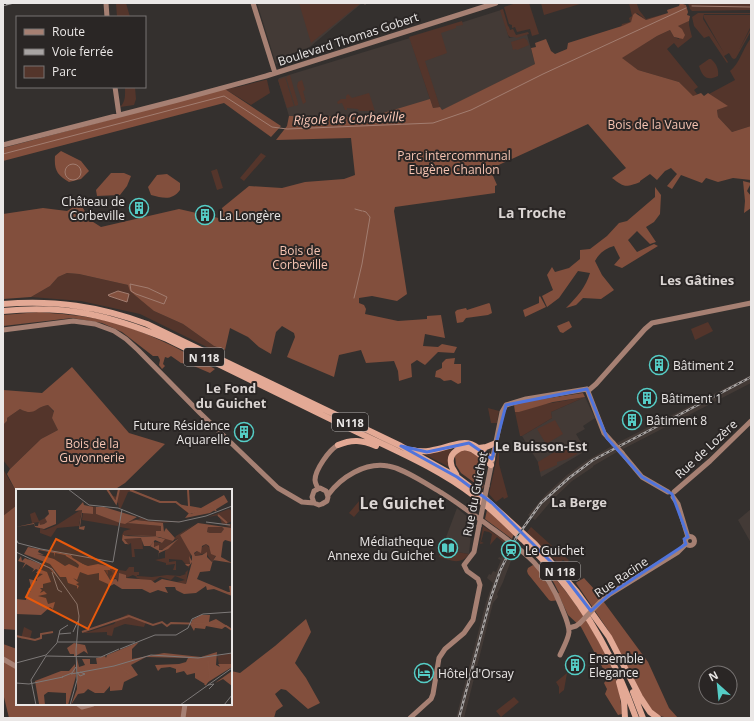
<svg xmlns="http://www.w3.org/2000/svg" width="754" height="721" viewBox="0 0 754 721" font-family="'Open Sans',sans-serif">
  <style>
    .built { fill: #433a36 }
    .green { fill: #54352b }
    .forest { fill: #824f3d }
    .water { fill: #83503e; stroke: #a27d70 }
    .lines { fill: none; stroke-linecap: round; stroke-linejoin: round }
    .stream { stroke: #a27d70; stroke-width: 1 }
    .secondary { stroke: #a68073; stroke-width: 5 }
    .highway { stroke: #e3a995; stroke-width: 6 }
    .rail-casing { stroke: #a8a4a3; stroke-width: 2.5 }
    .rail { stroke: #2a2625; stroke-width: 1; stroke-dasharray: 3; stroke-linecap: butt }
    .secondary-bridge { stroke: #a68073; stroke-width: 5 }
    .marked { fill: none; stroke: #5074dc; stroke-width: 3; stroke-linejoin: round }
    .labels { text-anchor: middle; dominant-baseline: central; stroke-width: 4; stroke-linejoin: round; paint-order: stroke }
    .shield { fill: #2a2625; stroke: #b0adac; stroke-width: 1 }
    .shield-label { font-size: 11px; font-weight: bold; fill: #eae7e6 }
    .street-label { font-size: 12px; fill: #eae7e6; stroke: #2a2625 }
    .park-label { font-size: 12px; fill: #f6c4b2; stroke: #2a2625 }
    .poi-label { font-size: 12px; fill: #eae7e6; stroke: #2a2625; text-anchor: start }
    .water-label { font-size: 13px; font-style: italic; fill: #fbc8b7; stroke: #2a2625 }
    .neighbourhood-label { font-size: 13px; font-weight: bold; fill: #dbd5d3; stroke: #2a2625 }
    .quarter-label { font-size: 14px; font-weight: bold; fill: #dbd5d3; stroke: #2a2625 }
    .district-label { font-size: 16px; font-weight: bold; fill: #dbd5d3; stroke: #2a2625 }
    .inset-river { fill: none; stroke: #83503e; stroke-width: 2 }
    .inset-road { fill: none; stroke: #7d7978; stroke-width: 1 }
    .view { fill: #e8590c; fill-opacity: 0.15; stroke: #e8590c; stroke-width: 2 }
    .inset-edge { fill: none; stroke: #eae7e6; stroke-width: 2 }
  </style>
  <rect width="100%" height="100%" fill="#34302e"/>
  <path class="built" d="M257 3H362L298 57 276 64Z
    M501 10 509 38 527 34 535 64 441 111 416 37Z
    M410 38 433 108 404 118 289 116 278 80 279 78Z
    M751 375V383L623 449 617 443Z
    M585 397 595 418 583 426 585 429 576 434 582 444 578 446 582 453 541 477 538 462 522 436 552 418 551 412Z
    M612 446 617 452 593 466V467L572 481 553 499 535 520 528 515 546 494 567 475 586 461Z
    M457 508 470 519 472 523 469 554 450 551 442 548Z
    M751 509V543L738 520Z
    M507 547 515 550 503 582 497 594 498 597 493 603 464 718H456L486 602 493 583 487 578 489 574 491 575 493 571 496 572 501 560 498 559 499 557 501 558Z"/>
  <path class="green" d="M116 3H126L130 17H117Z
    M299 3H361L311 43Z
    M516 3H529L539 34 532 36 530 29 517 32 515 27 512 28V25L509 24 504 7Z
    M541 3H583L544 15Z
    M629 3H638L637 4 639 10 646 19 668 13 646 20 637 13 631 22 621 27 622 24 630 22 629 18 632 16Z
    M688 3H751V10L692 11 690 9Z
    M503 9 508 26 509 27 510 30 513 29 516 35 528 32 529 34 516 38 515 37H510L508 35 500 10Z
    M698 13H751V14H704L703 19 724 53 704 18V15H751V26L739 50 751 28V31L736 58 729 62 734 59 732 58 729 53 724 56 728 62 727 63 709 36 704 38 694 26 692 17Z
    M462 21 463 25 456 26V28L441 33 447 53 425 61 440 107 433 108 409 37Z
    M689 21V25L692 37 678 48 674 43 667 49 698 87 694 90 697 94 693 97 679 82 638 70 621 58 657 36 670 30 674 37 679 39 677 26Z
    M524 38 527 40 529 45 517 50 516 49 513 50 511 42Z
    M751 38V126L732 132 718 117 717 110 727 106 709 94 735 80 730 71C740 63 743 48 751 38Z
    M709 59H711C716 63 719 69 718 76 707 81 703 78 699 66Z
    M290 75 298 103V105L295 106 286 77Z
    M285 77 294 106 287 108 278 80Z
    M265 80H267L270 93 251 105 225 89 238 87Z
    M302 80 305 90 303 91 306 102 303 104 297 86 298 82Z
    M125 87H135L136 99 134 105 120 107C126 101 125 95 125 87Z
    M369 93 375 111H359L358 109 347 108V110H345L342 103 338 104 337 102 341 99H346V96L348 94 352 98Z
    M261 153 266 156 244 181 240 178Z
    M217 169 223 188 217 190 211 171Z
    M67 273 79 274 128 285 154 311 183 324 214 346 225 350 219 353 140 314 81 301 31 297 50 286 58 277Z
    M708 322 713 331 695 340 691 329Z
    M585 397 551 412 552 418 522 436H520L515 412H519L540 405Z
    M48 405 54 412 52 418 58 430 41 439 10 469 3 460V425L7 421V418L20 409C33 416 36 407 48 405Z
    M488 408 499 411 497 423H491Z
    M555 420 563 434 546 444 537 429Z
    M571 442 577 454 565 460H564L557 462V465L540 472 538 462Z
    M499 448V464L508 497 504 499 503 497 496 502 489 494Z
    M450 449 452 451 449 456 451 468 424 454Z
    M3 469 17 493V505L3 516Z
    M360 500 365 504 354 517 349 513Z
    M483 526 507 542 502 550 500 549 504 543 497 537 490 545 492 534 489 532 484 531 481 542 484 543 480 544Z
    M531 527 561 554 569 560 567 563 563 560 559 564 527 532Z
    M442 548 450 551 469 554C460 566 451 560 439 557Z
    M567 673 564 690 559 694V687L556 682Z
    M514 697 519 702 501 717 496 711Z"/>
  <path class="forest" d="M680 3 686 5 688 12 687 15 690 16 689 21 678 26 682 29 685 35 683 39 674 37 670 30 657 36 622 58 638 70 679 82 693 96 701 93 704 96 708 93 728 106 717 110 718 117 732 132 751 126V180L733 178 718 182 706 178 702 183 681 175 672 189 667 186 677 174 671 168 665 171 657 180 650 174 640 181V182C625 188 624 187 612 178L626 168 588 124 490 169 497 185 495 186V193L395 207 394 211 407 294 397 301 372 296 359 298V303L364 305 366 309 365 314 398 321 427 319V316L441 315 445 338 425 334 423 346 438 347 442 344 457 347 454 353 438 352 425 365 417 360 411 364 412 377 399 381 398 371 394 361 366 363 361 350 339 355 334 377 287 357 295 337 294 333 282 326 276 332 271 354 259 347 248 337 230 328 225 350 214 346 183 324 154 311 130 291 128 285 79 274 67 273 58 277 50 286 31 297 3 299V214L43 208 67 211 80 203 90 220 101 227 179 209 223 219 222 208 249 186 282 188 305 182 344 179 355 175 351 138 276 140 287 126 289 116 370 117 430 99 433 108 440 107 442 110 535 64 531 48 536 47 535 43 546 39 551 51 555 54 567 49 568 43 622 26 631 22 633 15 635 13 646 20 668 13 667 10 679 6Z
    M225 89 281 126 271 137 224 103 3 161V148Z
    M61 151 81 161 89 171 81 179 69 182C57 175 54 170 55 156Z
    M111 173H124L131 176 127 186 120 195 97 196 96 190Z
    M167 174 180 183V190C172 201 163 198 151 195L148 187 157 175Z
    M743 181 751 183 747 191 751 196V208L744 213 745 201Z
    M655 187 661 195 660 214 654 222 646 227 656 242 650 244 637 231 628 240 637 252 654 244 658 246 622 268 614 265 620 258 614 246C606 248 599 253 595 261L602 275 614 290 601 299 583 298 576 305 566 308C577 297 586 287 590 273L578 271 559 298 547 307 542 296 553 290 547 275 552 267 555 272 569 268 580 259V250L590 249 607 236 619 223 627 221 655 197Z
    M540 296 546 307 525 317 523 310 539 303V297Z
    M489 303 490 304 492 313 488 315 466 318 463 322 457 323 455 312 457 310 466 308 467 310Z
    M39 312C60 314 81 315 103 320 143 329 180 349 215 369L210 373 189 364 181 363 171 356 168 358 165 357 163 364 165 366 162 369 159 365 160 360 158 356H153L122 332 102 323 72 318 3 326V315Z
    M569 321 572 327 563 333 560 332 557 326Z
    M455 358 454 364H461V383L458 384 451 380 444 381 440 378 435 377 436 371 442 368V363L446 359Z
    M72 367 129 433 165 444 125 483 114 490H17V493L7 474 10 469 41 439 58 430 52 418 54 411 48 405C35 407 35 417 20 409L7 418V421L3 425V390L42 393Z
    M583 393 585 397 553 402 519 412H515L514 405 529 401Z
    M461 450C472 450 480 457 486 465L483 489 461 473 456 465 455 456Z
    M17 505V630L3 629V516Z
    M487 510 514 534 512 539 485 519Z
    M539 561C569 590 607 646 618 686 620 695 621 705 622 714L618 715 605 694 607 689 604 683 608 678 581 627 568 615 561 600 551 601 549 600 528 574 527 571 528 568 533 565 537 568 554 594 559 593 554 583Z
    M584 578 595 590 648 662 669 708 678 718C659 718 656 716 644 701L608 630 576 583 577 582Z
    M306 619 311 632 295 663 306 678 320 703 308 709 286 690 281 689 275 694 283 706 276 711 274 718H9L3 693V644L17 649V704H231V671L240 673 275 646Z"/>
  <path class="water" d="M65 172a8 8 0 1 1 16 0a8 8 0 1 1-16 0Z
    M130 284 148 288 167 297 164 304 136 294 131 291Z
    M118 291 129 294 127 302 109 296 108 295Z"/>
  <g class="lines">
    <path class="stream" d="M365 3V4
      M692 6 751 7
      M3 154 224 96 272 127 287 129 433 123 471 110 543 74 686 8
      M355 209 362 211
      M354 298 362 264 370 217 366 212 363 211"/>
    <path class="secondary" d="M106 3 107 17
      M253 3 275 73
      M115 87 119 115
      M3 145 178 100 266 76 496 3
      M3 330 73 321 95 324 114 331 126 339 138 350 200 413 278 488 302 502 314 503 319 505 322 504 327 501 328 497 326 491 320 488 314 491 312 497 314 503
      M587 389 604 433 613 443
      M622 453 642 477 668 492
      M487 486 502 412 506 405 526 399 587 389 589 390 596 384 645 329 652 323 751 303
      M318 489C317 486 315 483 315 480 315 470 329 450 338 445
      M674 492 710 461 751 421
      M328 495C341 477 365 462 388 466 403 468 428 485 442 493 458 503 474 515 489 526 523 551 545 565 561 606 564 614 569 623 569 632 568 640 563 648 560 655
      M673 497 678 504 688 537
      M685.5 541a4.5 4.5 0 1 1 9 0a4.5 4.5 0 1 1-9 0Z
      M601 601 610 594 678 552 686 544
      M569 628 576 626 580 623
      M3 659 17 667
      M78 704 82 707 93 704
      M183 718 185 704
      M410 718 431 699 433 694 439 658 445 649 464 633 473 620 480 585 478 579 467 571 464 565 474 552 479 526"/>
    <path class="highway" d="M3 304C55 300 98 306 147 324L401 446 457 477 481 495 535 544 577 592 609 637 640 697 650 712 658 718
      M3 311C66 305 109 315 167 339 229 369 291 400 353 430 394 450 438 468 474 496 492 509 507 525 523 540 534 551 545 562 556 574 592 617 617 665 636 718
      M338 445C352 439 362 440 376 446
      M479 448 486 447 496 443
      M412 450C435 456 456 439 471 444 479 447 486 454 492 459
      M457 477C456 471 451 469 451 463 450 458 452 454 456 451 468 440 482 457 491 465
      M619 682 624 701 625 718
      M633 692 643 718"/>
    <g class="rail-casing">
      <path id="rail" d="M3 5 11 3
        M459 718 491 597 500 571 516 538 541 503 569 478 593 460 751 377"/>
    </g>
    <use href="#rail" class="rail"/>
    <path class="secondary-bridge" d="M613 443 622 453
      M479 526 487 486
      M580 623 601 601"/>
  </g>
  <path class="marked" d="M587 389 607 438 642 477 672 494 688 537 684 539 686 544 610 594 591 611 561 572 492 503 457 477 401 446 427 452 469 443 492 459 506 405Z"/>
  <defs>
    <g id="building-ring" transform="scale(1)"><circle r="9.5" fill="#2a2625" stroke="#55cdc6" stroke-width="1.5"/><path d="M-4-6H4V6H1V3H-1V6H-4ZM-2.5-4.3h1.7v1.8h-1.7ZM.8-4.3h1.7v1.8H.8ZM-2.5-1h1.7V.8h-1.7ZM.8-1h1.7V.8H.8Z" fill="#55cdc6"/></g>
    <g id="library-ring" transform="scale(1)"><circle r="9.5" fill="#2a2625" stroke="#55cdc6" stroke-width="1.5"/><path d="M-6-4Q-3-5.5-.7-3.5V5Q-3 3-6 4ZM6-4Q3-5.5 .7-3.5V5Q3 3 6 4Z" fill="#55cdc6"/></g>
    <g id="station-ring" transform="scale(1)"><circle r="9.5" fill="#2a2625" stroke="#55cdc6" stroke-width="1.5"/><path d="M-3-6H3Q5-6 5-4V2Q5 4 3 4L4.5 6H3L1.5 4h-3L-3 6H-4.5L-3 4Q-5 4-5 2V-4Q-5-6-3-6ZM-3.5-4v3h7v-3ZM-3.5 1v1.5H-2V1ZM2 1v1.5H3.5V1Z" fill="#55cdc6"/></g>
    <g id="hotel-ring" transform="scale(1)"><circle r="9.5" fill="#2a2625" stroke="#55cdc6" stroke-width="1.5"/><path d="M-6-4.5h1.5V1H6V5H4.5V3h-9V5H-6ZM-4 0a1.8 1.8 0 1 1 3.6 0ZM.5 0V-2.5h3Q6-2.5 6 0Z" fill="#55cdc6"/></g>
  </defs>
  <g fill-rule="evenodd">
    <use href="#building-ring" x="139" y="208"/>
    <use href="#building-ring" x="205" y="215"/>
    <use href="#building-ring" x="659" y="365"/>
    <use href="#building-ring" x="647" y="398"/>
    <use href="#building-ring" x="632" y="420"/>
    <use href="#building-ring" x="244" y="432"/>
    <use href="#library-ring" x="448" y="548"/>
    <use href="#station-ring" x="511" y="550"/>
    <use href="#building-ring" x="575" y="665"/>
    <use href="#hotel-ring" x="424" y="673"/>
  </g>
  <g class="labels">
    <g class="shield">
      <rect x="184" y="348" width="40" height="18" rx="3"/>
      <rect x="332" y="413" width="36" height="18" rx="3"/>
      <rect x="540" y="562" width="40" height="18" rx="3"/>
    </g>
    <g class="shield-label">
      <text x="204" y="357">N 118</text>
      <text x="350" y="422">N118</text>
      <text x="560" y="571">N 118</text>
    </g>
    <g class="street-label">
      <text transform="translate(348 39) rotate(-18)">Boulevard Thomas Gobert</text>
      <text transform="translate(706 449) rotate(-43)">Rue de Lozère</text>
      <text transform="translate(475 494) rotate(-79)">Rue du Guichet</text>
      <text transform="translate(621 577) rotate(-34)">Rue Racine</text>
    </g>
    <g class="park-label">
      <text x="653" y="124">Bois de la Vauve</text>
      <text x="454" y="155">Parc intercommunal<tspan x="454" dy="14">Eugène Chanlon</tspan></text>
      <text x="300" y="250">Bois de<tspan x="300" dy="14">Corbeville</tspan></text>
      <text x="92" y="443">Bois de la<tspan x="92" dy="14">Guyonnerie</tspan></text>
    </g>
    <g class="poi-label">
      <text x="125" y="201" text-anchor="end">Château de<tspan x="125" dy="14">Corbeville</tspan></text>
      <text x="219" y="215">La Longère</text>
      <text x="673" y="365">Bâtiment 2</text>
      <text x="661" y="398">Bâtiment 1</text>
      <text x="646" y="420">Bâtiment 8</text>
      <text x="230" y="425" text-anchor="end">Future Résidence<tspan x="230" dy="14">Aquarelle</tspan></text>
      <text x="434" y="541" text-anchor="end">Médiatheque<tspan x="434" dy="14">Annexe du Guichet</tspan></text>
      <text x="525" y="550">Le Guichet</text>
      <text x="589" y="658">Ensemble<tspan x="589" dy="14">Elegance</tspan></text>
      <text x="438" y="673">Hôtel d'Orsay</text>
    </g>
    <g class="water-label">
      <text transform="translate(349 118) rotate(-2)">Rigole de Corbeville</text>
    </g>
    <g class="neighbourhood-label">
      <text x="697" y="280">Les Gâtines</text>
      <text x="231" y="388">Le Fond<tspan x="231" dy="15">du Guichet</tspan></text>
      <text x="541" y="446">Le Buisson-Est</text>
      <text x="579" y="502">La Berge</text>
    </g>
    <g class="quarter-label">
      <text x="532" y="212">La Troche</text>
    </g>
    <g class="district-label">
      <text x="402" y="503">Le Guichet</text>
    </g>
  </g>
  <g transform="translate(16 489)">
    <rect width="216" height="216" fill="#34302e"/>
    <path d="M90 0H91L94 6 101 8 103 0H113L144 12H159L173 24 181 22 173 25 157 12 145 14 116 2 112 3 105 19H103L102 14 97 11ZM74 17 80 18V25L103 33 102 37 66 31 67 24 77 25ZM215 19 213 20 216 22V32L210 35H216V39L206 35 203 26 192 28ZM66 20 63 37 41 39 35 48 24 44V39L29 41 41 36ZM19 23 23 32 31 28 29 29 31 33 24 37 23 33 16 34 14 25ZM122 28 135 32H169L144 34 122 31 112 34 145 37V42H140V47L107 46V50L126 49 127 60H118L119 68H116L115 54 112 56 106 51V46L108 42 115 40 104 38V34H110L116 31 124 30ZM179 35 164 46 175 63 173 79 166 71 153 70V73L160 72V81H157L159 75 150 76V74L139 71 149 69V62L163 49 158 51 160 47ZM192 38H206L208 40 205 44H194L191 43ZM148 48 157 52 149 60 143 61V56L141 59 135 56 139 53 146 54ZM190 55 200 66 196 73 190 64 179 67 178 65ZM113 78H118V83H123V79V86H121V87L136 88 151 86 164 87 170 85 169 84 172 81 170 95 161 93 169 91 159 87 155 91 144 88 136 93 120 89 121 88 117 86 110 89 103 84 101 93 100 89 94 91V87L97 85 95 81V82L92 81V86L88 80 94 81 96 79 102 84 103 81 110 82ZM112 125 130 133 128 138 109 135 98 139 96 147 91 146V143L69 144 68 142 72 143 98 135 101 131ZM8 138 16 142 14 150H5ZM216 164V175H203L201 167Z" fill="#54352b"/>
    <path d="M169 0H183L173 1 174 17 185 19 208 6 212 13 194 24 169 29 173 24 175 25 181 22 173 24 162 15 172 17 171 1ZM67 13 68 16 77 18V25L66 24 64 38 69 37 68 41 63 40 66 21 59 22ZM80 18H88L121 28 109 35 104 34 80 25ZM32 21H40V35L28 40 19 38 18 35 0 38 18 34 19 37H22L23 33 24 36 28 35 31 33 29 29 33 25ZM120 31 147 34 148 43 150 39 159 49 157 52 143 48 108 46V50L112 48 108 50 112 55H109L106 51 107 46 140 47V42H145V37L111 34ZM182 34 216 39V53L209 51 207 53 205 68 216 74 197 71 194 82 184 83 181 90 212 103H214L213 97H216V107L198 100 191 101 190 97 180 104 168 105 160 101 159 98H149L152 104 142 101 134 104 126 100H106L98 95 92 98V95L83 91V84L72 86 64 83 61 91 57 89 63 94 60 95 63 97 61 100V97L52 94 50 88H44L34 75 8 65 12 58 55 66 58 72 72 77 82 75 95 78 94 81H88L94 91 100 90 102 93 103 84 110 86V89L135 91 139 94 146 90 170 95 176 73 173 77H171L173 79 169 75H174L173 67 176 72V67L164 46ZM192 38H206L208 40 205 44H194L191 43ZM190 55 193 57 195 65 200 67 196 73 191 68V63L186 66 179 67 178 64 181 62 185 64 186 57ZM23 61 38 64 39 68V64L54 67 63 76 62 79 53 75 49 77 38 70 21 65 28 66 22 63ZM163 49 152 60 143 64 142 70 143 62 134 57 138 52V58L143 56V61H146ZM5 67 6 72 9 69 13 71 12 70 30 77 34 79 37 82 42 89 33 79 25 76 23 80 31 83 35 93 27 95V99H24L26 101 24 104 28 102 31 105 22 107 30 109 32 115 39 113 37 120 34 118 25 126 0 125V110L10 111 12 101 15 103 12 100 15 98 13 90 21 92V89L27 85 20 84 22 81 20 80 16 83 18 80 10 75 6 80 9 74 2 72ZM185 126H194L193 133 200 130 216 140 210 137 206 140 190 137 189 140 179 139 178 142 174 135 191 136 175 135 176 131ZM123 153 116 160V170L148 164 185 168 201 163 200 176 204 178 202 175H216V178L189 195 179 189V184L171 186 168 182 160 184V180L154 178 145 179 142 182 139 176 163 175 170 173 172 169 130 168 115 176 122 186 108 193 106 201 94 202V197L88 204H79L72 200 68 204 62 205 55 216 61 200V169L63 178 69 176 66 170H74V175H81L80 169 89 167 90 169 91 166ZM58 154 69 156 72 165 68 162 58 168V165H54L51 159ZM59 175 60 187 52 216 50 215V204L32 203 28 206 29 216 23 215 19 192 45 182H53ZM216 182V197L207 190 199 194Z" fill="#824f3d" fill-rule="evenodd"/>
    <path d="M107 47 141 48 149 50 146 54 139 51 134 57H128L125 49 108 50Z" fill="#83503e"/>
    <path class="inset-river" d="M91 0 100 14 103 0M114 1 144 13H160L174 24 181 22M182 22 196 17 200 22M202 26 211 34M50 66 70 78 96 79M66 143 113 127 137 136 146 133 151 137 155 134 190 135 210 137 216 141M0 147 19 151 25 149V145L37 143M104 178 115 186M189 196 194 188 192 172"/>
    <path class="inset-road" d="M52 0 73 16 102 19 132 31 163 33 190 27M190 27 216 17M190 33 214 36M0 50 2 54 25 60 97 73 106 20M0 63 36 80 61 115 63 127 60 161 61 191 54 216M36 83 42 101 46 103M57 143 62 132M43 145 55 144M42 153H119M104 160 139 146H160L172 139 176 130 187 125 216 123M30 167 85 168 103 160M0 174 30 166 41 154 44 141 52 136M61 183 64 187 69 185 64 183M55 185 98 177 135 166 182 169 216 164M46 188 56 184 60 178M0 194 13 195 47 188M192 196 198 195 193 200M20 216 15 191 30 167M164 216 216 179M208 216 216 206"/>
    <path class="view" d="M40 50 101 81 72 140 10 108Z"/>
    <rect width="216" height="216" class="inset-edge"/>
  </g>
  <rect width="754" height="721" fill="none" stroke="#eae7e6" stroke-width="8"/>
  <rect x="16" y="16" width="130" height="72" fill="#2a2625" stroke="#777372"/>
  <rect x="24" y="29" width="20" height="6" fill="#a68073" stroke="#777372"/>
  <text x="52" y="36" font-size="12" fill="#eae7e6">Route</text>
  <rect x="24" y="49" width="20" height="6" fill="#a8a4a3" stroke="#777372"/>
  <text x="52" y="56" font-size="12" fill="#eae7e6">Voie ferrée</text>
  <rect x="24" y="66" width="20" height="12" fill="#54352b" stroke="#777372"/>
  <text x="52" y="76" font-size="12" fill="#eae7e6">Parc</text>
  <g transform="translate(718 685) rotate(333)"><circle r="19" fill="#2a2625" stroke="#777372"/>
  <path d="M0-3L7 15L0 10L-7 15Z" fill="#55cdc6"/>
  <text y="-6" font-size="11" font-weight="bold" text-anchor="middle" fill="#eae7e6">N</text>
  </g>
</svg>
